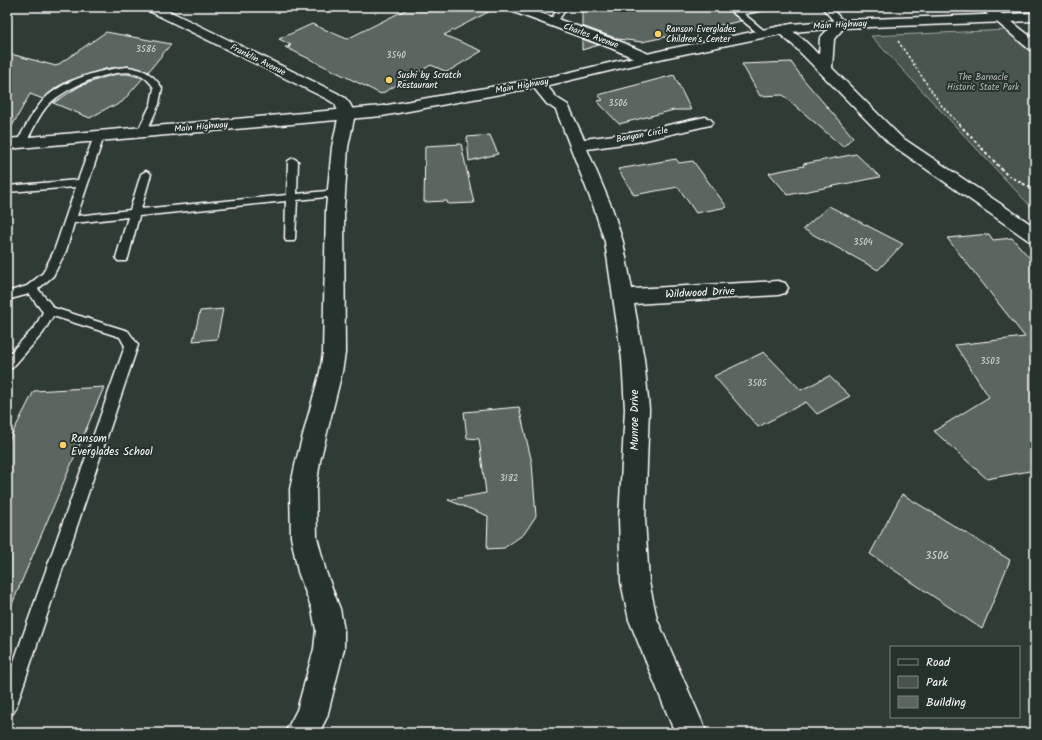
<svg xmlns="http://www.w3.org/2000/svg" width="1042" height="740" viewBox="0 0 1042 740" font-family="Kalam,sans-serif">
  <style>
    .green { fill: #4a544f; stroke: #a4aaa7 }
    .building { fill: #5b6661; stroke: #fff }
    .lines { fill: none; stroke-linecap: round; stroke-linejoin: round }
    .lane-casing { stroke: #fff; stroke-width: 3 }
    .street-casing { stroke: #fff; stroke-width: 3 }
    .secondary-casing { stroke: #fff; stroke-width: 3 }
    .path-far1 { stroke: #fff; stroke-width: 1.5; stroke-dasharray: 2.5 2; stroke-linecap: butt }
    .path { stroke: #fff; stroke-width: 2; stroke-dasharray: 3 2.5; stroke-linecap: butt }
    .lane { fill: #26332d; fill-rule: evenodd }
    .street { fill: #26332d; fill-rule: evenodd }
    .secondary { fill: #26332d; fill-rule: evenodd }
    .poi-dot { fill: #ffd166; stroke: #26332d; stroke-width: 1.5 }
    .labels { text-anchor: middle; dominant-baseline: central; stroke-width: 4; stroke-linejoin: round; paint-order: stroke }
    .far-street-label { font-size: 9px; fill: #fff; stroke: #26332d }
    .far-poi-label { font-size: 9px; fill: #fff; stroke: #26332d; text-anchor: start }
    .number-label { font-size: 9px; fill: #d6d9d8 }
    .far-park-label { font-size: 9px; fill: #b7bbb9; stroke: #26332d }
    .street-label { font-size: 11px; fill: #fff; stroke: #26332d }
    .poi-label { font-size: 11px; fill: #fff; stroke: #26332d; text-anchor: start }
    .near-number-label { font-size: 11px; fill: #d6d9d8 }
  </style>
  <rect width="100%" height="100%" fill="#2f3b35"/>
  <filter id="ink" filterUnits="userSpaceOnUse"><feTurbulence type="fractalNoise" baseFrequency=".025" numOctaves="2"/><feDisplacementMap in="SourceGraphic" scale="8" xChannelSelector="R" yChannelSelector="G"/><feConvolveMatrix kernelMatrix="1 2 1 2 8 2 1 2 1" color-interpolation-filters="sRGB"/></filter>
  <g filter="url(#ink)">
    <path class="green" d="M1008 30 1035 52V211L871 36Z"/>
    <path class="building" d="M411 7H498L444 35 482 51 447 72 431 65 381 94 285 47H290L288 46 291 45 279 39 312 24 347 39Z
      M582 7H725L741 21 642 42 618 39 582 26Z
      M106 32 171 44 148 72 128 66 105 69 68 81 57 87 43 99 30 94 7 135V53L56 66Z
      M582 39 599 45 582 50Z
      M791 62 804 80 853 137 843 147 783 95 760 96 742 64Z
      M117 74H128L143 78 122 102 113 107 111 106 90 118 53 103 80 86 105 77Z
      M674 75 691 110H674L619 124 597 101 603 100 598 95Z
      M490 135 498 154 469 161 467 137Z
      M461 144 474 203 448 204 447 201 424 202 425 146Z
      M856 154 880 177 788 195 769 173 804 166 803 164Z
      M676 159 679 163 693 161 727 207 696 213 678 187 634 195 618 169Z
      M829 206 903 244 878 270 803 229Z
      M989 234 993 240 1012 238 1035 264V470L987 479 934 431 989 397 955 345 1025 337 947 238Z
      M223 309 217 339 193 341 200 311Z
      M764 352 801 390 829 376 850 396 817 414 806 402 758 427 714 376Z
      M104 387 7 616V444L34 391Z
      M519 407 532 463 536 516 524 534 504 548 487 549 488 516 448 500 486 493 479 439 467 438 464 412Z
      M902 494 1010 560 982 629 870 554Z"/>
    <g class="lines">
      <g class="lane-casing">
        <path id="lane" d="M559 7H567L556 24H550L549 22Z
          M726 7H735L739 10 757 7H773L769 9 744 14 767 33 763 35H760Z
          M822 7H830L844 22V26H838Z
          M128 67C144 69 153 74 162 88L159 104 145 135H139L137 133 151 104 154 88C150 82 145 76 138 74 115 66 67 87 50 103 38 114 33 132 24 145H18L16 143C24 130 31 115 41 103 58 81 101 69 128 67Z
          M99 133 104 136 77 216 130 210 141 174 146 171 151 174 141 209 287 195 288 161 293 158 298 161 297 194 336 190 341 193 336 196 297 200 295 238 294 241H286L285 238 286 201 139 216 128 258 126 261H118L116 258 128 217 74 223 66 251 53 276 38 289 54 308 128 331 138 345 16 707 13 713 7 716V681L125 346 120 337 53 316 43 333 12 368 7 369V356L35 327 43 312 29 294 7 300V292L27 286 43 273 54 251 76 187 7 192V186L78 180 94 136Z"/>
      </g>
      <g class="street-casing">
        <path id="street" d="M145 7H161L337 93 345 98 350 104 355 114 348 147 344 209 345 353 342 372 320 461 316 489 317 537 326 572 340 609 344 630V649L327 717 319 733H285L297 710 314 649 316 630 312 609 298 572 291 537 290 489 296 461 320 372 323 353 326 209 332 147 339 114 335 104 327 99 147 10Z
          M506 7H524L621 42 651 55 653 58 651 61 646 62 641 61 611 48 508 10Z
          M979 7H993L1035 40V51L1030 50Z
          M841 20 846 21 847 24 834 39 832 68 901 137 1035 227V242L1028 240 889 143 793 45 775 30 776 27C791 24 810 46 819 55L820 38 836 21Z
          M537 79 542 80 557 98 568 105 584 139 637 132 705 117 710 119 713 122 710 125 637 142 587 149 612 208 623 242 632 289 778 281 785 283 788 288 785 293 778 295 634 304 644 359 649 409 645 519 649 582 657 619 707 733H675L629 620 621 582 619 519 625 409 622 359 605 242 594 208 556 110 547 104 530 83 532 80Z"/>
      </g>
      <g class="secondary-casing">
        <path id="secondary" d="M1035 13V21L841 28 791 32 664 58 554 84 382 116 7 149V139L382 106 554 76 664 50 791 24 841 20Z"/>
      </g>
      <path class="path-far1" d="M898 41 941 105 960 125"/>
      <path class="path" d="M959 124 1007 175 1035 190"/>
      <use href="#lane" class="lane"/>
      <use href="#street" class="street"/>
      <use href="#secondary" class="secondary"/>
    </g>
  </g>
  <g class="poi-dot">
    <circle cx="658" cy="34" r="4"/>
    <circle cx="389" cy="80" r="4"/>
    <circle cx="63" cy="445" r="4"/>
  </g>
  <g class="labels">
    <g class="far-street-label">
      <text transform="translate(840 25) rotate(-3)">Main Highway</text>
      <text transform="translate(591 36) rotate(20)">Charles Avenue</text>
      <text transform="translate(258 60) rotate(26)">Franklin Avenue</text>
      <text transform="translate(522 86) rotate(-10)">Main Highway</text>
      <text transform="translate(201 127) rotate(-5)">Main Highway</text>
      <text transform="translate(642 135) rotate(-10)">Banyan Circle</text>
    </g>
    <g class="far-poi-label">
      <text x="666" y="29">Ranson Everglades<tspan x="666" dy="10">Children's Center</tspan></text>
      <text x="397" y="75">Sushi by Scratch<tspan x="397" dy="10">Restaurant</tspan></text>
    </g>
    <g class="number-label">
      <text x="146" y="49">3586</text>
      <text x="396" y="55">3540</text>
      <text x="618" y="103">3506</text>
      <text x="863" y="242">3504</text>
      <text x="990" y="361">3503</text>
      <text x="757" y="383">3505</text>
      <text x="509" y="478">3182</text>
    </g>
    <g class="far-park-label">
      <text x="983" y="77">The Barnacle<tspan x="983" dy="10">Historic State Park</tspan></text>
    </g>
    <g class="street-label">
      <text transform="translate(700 293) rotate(-3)">Wildwood Drive</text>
      <text transform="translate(635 420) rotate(-90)">Munroe Drive</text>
    </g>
    <g class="poi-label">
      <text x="71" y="439">Ransom<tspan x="71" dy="13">Everglades School</tspan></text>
    </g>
    <g class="near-number-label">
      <text x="937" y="556">3506</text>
    </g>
  </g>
  <rect width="1042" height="740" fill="none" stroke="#26332d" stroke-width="24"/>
  <rect x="12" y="12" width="1018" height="716" fill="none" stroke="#fff" stroke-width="1.5" filter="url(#ink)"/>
  <rect x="890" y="646" width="130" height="72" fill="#26332d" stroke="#7d8581"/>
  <rect x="898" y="659" width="20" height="6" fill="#26332d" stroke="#7d8581"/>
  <text x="926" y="666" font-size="12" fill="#ffffff">Road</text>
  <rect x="898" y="676" width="20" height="12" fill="#4a544f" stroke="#7d8581"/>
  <text x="926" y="686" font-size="12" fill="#ffffff">Park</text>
  <rect x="898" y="696" width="20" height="12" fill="#5b6661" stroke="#7d8581"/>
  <text x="926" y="706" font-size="12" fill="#ffffff">Building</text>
</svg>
